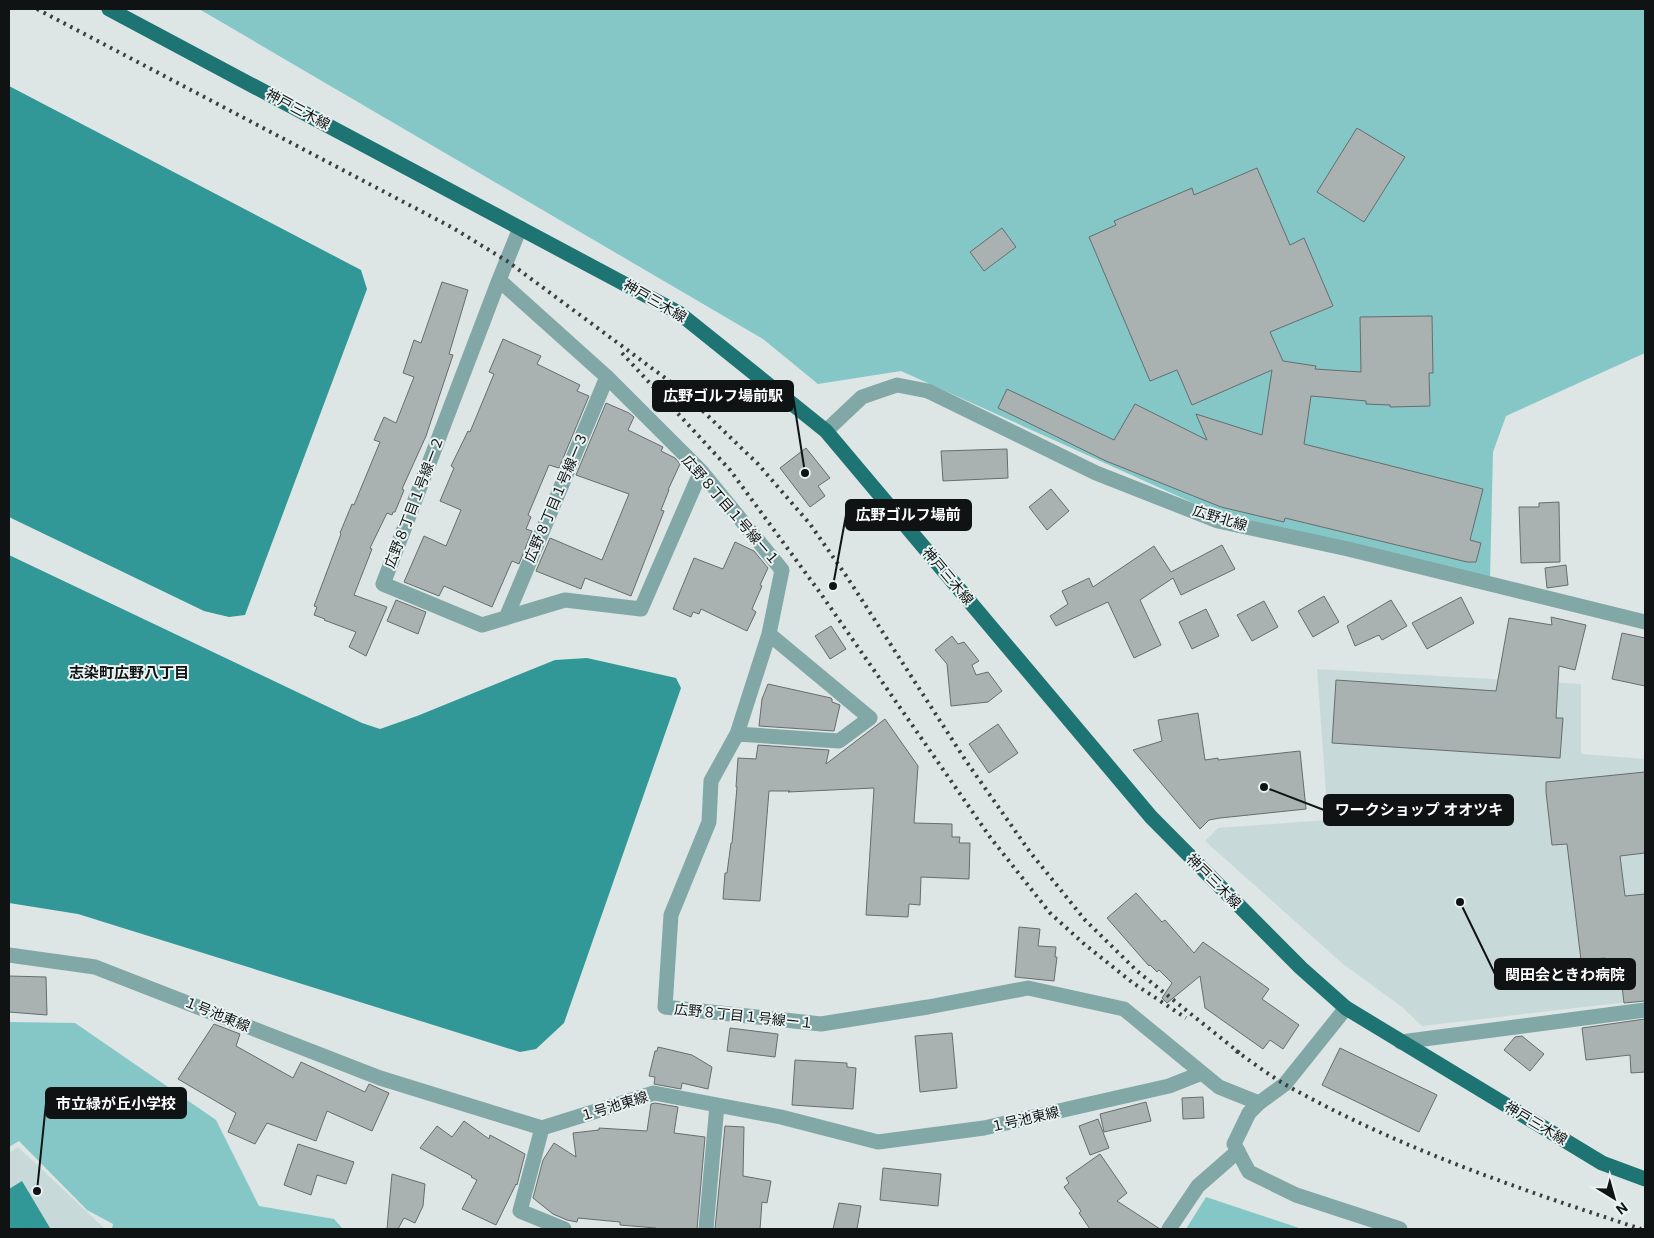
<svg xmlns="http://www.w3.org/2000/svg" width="1654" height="1238" viewBox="0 0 1654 1238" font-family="Roboto,'Noto Sans JP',sans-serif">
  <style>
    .built { fill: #c8d9d9 }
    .green { fill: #85c7c7 }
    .water { fill: #329797 }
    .building { fill: #a9b1b1; stroke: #656d6d }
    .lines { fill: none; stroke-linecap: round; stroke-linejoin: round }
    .minor { stroke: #81a7a6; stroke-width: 15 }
    .tertiary { stroke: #81a7a6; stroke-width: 15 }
    .primary { stroke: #1e7373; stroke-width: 15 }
    .rail { stroke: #3a3e3e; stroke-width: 4; stroke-dasharray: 2.5 5; stroke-linecap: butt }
    .labels { text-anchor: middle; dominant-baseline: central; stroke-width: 4; stroke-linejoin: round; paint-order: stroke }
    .street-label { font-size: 14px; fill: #101313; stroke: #eaf3f2 }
    .neighbourhood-label { font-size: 15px; font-weight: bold; fill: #101313; stroke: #eaf3f2 }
    .leader { fill: none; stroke: #101313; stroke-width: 2 }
    .callout-dot { fill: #101313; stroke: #eaf3f2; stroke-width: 2 }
    .callout { fill: #101313; stroke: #101313; stroke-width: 2 }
    .callout-label { font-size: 15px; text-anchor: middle; font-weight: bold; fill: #fff }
  </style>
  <rect width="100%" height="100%" fill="#dde5e5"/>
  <path class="built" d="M1317 669 1581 684V754L1645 759V1000L1422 1026 1402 1007 1343 964 1205 841 1218 828 1328 820Z
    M18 1147 105 1229H9V1153Z"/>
  <path class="green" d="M199 9H1645V353L1506 416 1493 452 1490 578 1211 511 901 371 818 384 763 339Z
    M9 1022 75 1023 216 1120 259 1206 334 1219 343 1229H112L113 1224 87 1210 19 1141 9 1147Z
    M1206 1197 1302 1229H1186Z"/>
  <path class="water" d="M9 86 361 270 367 289 245 615 229 617 204 611 9 517Z
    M9 555 362 723 380 729 417 716 555 660 587 658 676 678 681 688 564 1023 536 1049 520 1052 78 914 9 903Z
    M22 1181 50 1228 48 1229H9V1189Z"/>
  <path class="building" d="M1357 128 1405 157 1364 222 1317 192Z
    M1257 168 1290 245 1304 238 1333 306 1270 332 1283 361 1316 366 1315 369 1361 372 1360 317 1432 316 1433 373H1429L1430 406 1390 407V405L1366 404V401L1311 396 1304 444 1483 489 1470 540 1481 543 1476 562H1467L1285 518 1284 522 1221 507 1106 461 998 408 1007 389 1114 440 1135 404 1207 440 1196 414 1262 435 1272 370 1192 405 1177 370 1150 381 1089 237 1116 225 1114 221 1192 188 1194 195Z
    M1002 228 1016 247 984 271 970 252Z
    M442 282 468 290 449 354 453 355 426 436 402 489 404 490 395 512H393L392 515 387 513 370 548 372 549 354 595 387 607 366 656 349 647 356 632 324 620 325 619 314 615 317 607 314 606 341 534 340 533 352 504 354 505 380 442 374 440 384 417 396 423 414 377 403 373 414 340 421 343Z
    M503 339 541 356 537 364 580 385 577 391 589 396 559 468 549 465 528 515 531 517 526 529 532 531 519 564 512 561 492 607 444 586 439 596 404 582 424 536 446 546 461 510 440 501 454 468 451 466 468 431 470 432 494 374 489 372Z
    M606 403 629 413 634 417 628 430 663 447 661 451 675 458 680 464 668 490H669L661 510 664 511 631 596 585 578 581 589 536 571 550 538 602 560 629 494 576 475Z
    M806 448 830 478 818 486 825 496 810 507 780 468Z
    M1007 449 1008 478 943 481 941 451Z
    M1051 489 1069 511 1047 530 1029 507Z
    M1559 502 1560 562 1521 563 1519 507H1539V503Z
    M735 542 754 551 768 568 760 585 762 586 752 609 756 612 747 631 701 609 699 614 693 612 691 617 673 609 694 558 723 569Z
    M1222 545 1235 569 1181 595 1173 578 1140 600 1161 645 1134 658 1108 602 1056 626 1050 616 1068 604 1062 591 1089 578 1093 587 1154 546 1171 572Z
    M1566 565 1568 585 1547 588 1545 568Z
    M1324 596 1339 622 1313 637 1298 611Z
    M1461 597 1474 623 1427 649 1412 623Z
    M396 600 426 612 418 634 387 621Z
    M1391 600 1407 626 1382 640 1379 635 1355 646 1347 626Z
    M1264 601 1278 627 1252 641 1237 615Z
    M1206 609 1219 636 1192 649 1179 622Z
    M1551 617 1586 625 1575 670 1559 666 1556 718H1563L1560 758 1332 743 1336 680 1496 691 1509 618 1552 625Z
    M831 626 846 649 830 659 815 636Z
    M1622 633 1645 638V686L1612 679Z
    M952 636 958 644 964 642 979 661 972 665 976 675 988 672 1002 691 988 702 951 706 947 664 935 650Z
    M768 684 831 698 832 699V702L840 705 834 731 759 726 762 699Z
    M1198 713 1205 760 1218 758V760L1300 751 1306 809 1220 818 1209 820 1200 829 1133 750 1162 741 1158 720Z
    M885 719 918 766 914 823 952 824V837H960L959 843H970L969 879 921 877 920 905 909 904 908 917 866 915 874 788 788 792 790 791H769L760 901 723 899 725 873H727L731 843H732L737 787H736L738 758 756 759 758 745 829 750 826 764Z
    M998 724 1018 753 989 773 969 744Z
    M1645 772V853L1620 856 1625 896 1645 894V1001L1624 1003 1620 969 1607 971 1605 958 1581 960 1567 844 1552 845 1546 792V782Z
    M1136 893 1162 922 1165 920 1194 953 1203 942 1269 989 1262 999 1299 1025 1283 1049 1270 1040 1263 1049 1205 1008 1200 976 1167 1003 1162 998 1172 983 1159 970 1157 972 1150 965 1149 966 1107 918Z
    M1019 927 1040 929 1038 946 1056 947 1055 957H1057L1054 981 1015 977Z
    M9 976 46 977 47 1015 9 1012Z
    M1645 1019V1072L1631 1073 1630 1055 1586 1060 1582 1028Z
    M214 1024 240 1034 236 1046 293 1078 301 1062 365 1092 369 1084 389 1093 372 1131 327 1111 316 1141 267 1123 255 1144 228 1132 236 1113 178 1079Z
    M730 1028 778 1034 775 1057 727 1051Z
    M952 1033 957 1088 920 1092 915 1036Z
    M1522 1036 1544 1054 1530 1071 1504 1050 1515 1037Z
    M658 1047 692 1055 712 1067 708 1089 682 1083 681 1089 654 1084 655 1077 649 1076 655 1051H657Z
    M1340 1048 1437 1095 1419 1132 1322 1085Z
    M795 1060 847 1063V1067L856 1068 853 1109 792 1105Z
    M1203 1097 1204 1118 1183 1119 1182 1098Z
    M1146 1102 1151 1121 1104 1132 1100 1114Z
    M655 1103 678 1107 674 1133 705 1137 697 1229H656V1228L620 1225V1222L578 1218 577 1222 567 1220 553 1214 533 1198 543 1160 554 1143 576 1157 573 1133 599 1130V1128L647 1131 651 1104Z
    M1098 1119 1109 1148 1090 1155 1079 1126Z
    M464 1121 489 1139 490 1135 525 1154 517 1185 516 1184 496 1225 462 1209 477 1180 471 1177 472 1176 420 1148 437 1126 452 1137Z
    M725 1126 744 1127 743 1176 771 1181 767 1203 762 1202 760 1229H715Z
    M298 1144 354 1162 346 1184 317 1175 311 1195 284 1185Z
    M1100 1154 1127 1193 1117 1201 1160 1229H1090L1079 1213 1081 1211 1064 1187 1069 1183 1066 1178Z
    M883 1168 941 1174 938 1206 880 1200Z
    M392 1174 425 1184 423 1206 415 1223 404 1218 398 1229H387Z
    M839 1203 861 1206 857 1229H833Z"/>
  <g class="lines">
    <path class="minor" d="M520 228 499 280 607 377 701 471 782 570 769 634 737 734 711 781 709 822 671 915 665 1007 821 1024 928 1007 1028 988 1124 1009 1202 1073
      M499 280 383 584 482 625 565 600 641 609 701 471
      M826 431 862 397 897 385 928 391 1096 473 1218 521 1348 549 1645 622
      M506 618 607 377
      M737 734 839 741 870 718 769 634
      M9 955 95 967 380 1078 542 1128 654 1093 781 1117 878 1142 984 1128 1169 1086 1202 1073 1219 1087 1259 1103
      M1401 1042 1645 1010
      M542 1128 520 1211 564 1229
      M706 1229 717 1105
      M1169 1229 1198 1186 1238 1151"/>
    <path class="tertiary" d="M1346 1008 1285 1084 1259 1103 1249 1113 1234 1144 1249 1172 1296 1195 1400 1229"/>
    <path class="primary" d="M109 9 679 313 826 431 1151 817 1301 968 1346 1008 1602 1163 1645 1179"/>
    <path class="rail" d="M37 9 453 228 507 261 680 389 758 464 810 524 847 577 966 761 1030 852 1085 920 1137 971 1241 1054
      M622 353 730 470 821 594 990 837 1050 913 1083 943 1133 983 1186 1018
      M1236 1051C1252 1062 1269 1075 1286 1085 1398 1148 1519 1189 1641 1229"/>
  </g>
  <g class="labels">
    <g class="street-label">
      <text transform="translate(298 109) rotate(28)">神戸三木線</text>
      <text transform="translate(655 301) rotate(30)">神戸三木線</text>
      <text transform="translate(556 497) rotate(-67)">広野８丁目１号線ー３</text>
      <text transform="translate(414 502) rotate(-69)">広野８丁目１号線ー２</text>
      <text transform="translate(731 510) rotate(49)">広野８丁目１号線ー１</text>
      <text transform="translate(1220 518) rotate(17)">広野北線</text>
      <text transform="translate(948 576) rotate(50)">神戸三木線</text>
      <text transform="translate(1214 881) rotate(45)">神戸三木線</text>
      <text transform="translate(217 1014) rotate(22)">１号池東線</text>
      <text transform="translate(744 1016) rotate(6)">広野８丁目１号線ー１</text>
      <text transform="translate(614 1106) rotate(-17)">１号池東線</text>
      <text transform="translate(1025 1119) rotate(-13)">１号池東線</text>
      <text transform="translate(1536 1123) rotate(31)">神戸三木線</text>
    </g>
    <g class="neighbourhood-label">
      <text x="129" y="673">志染町広野八丁目</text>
    </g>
  </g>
  <path class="leader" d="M805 473L793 396M833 586L846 515M1264 787L1324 810M1460 902L1495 974M37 1191L46 1103"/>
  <g class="callout-dot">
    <circle cx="805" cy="473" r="5"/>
    <circle cx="833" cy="586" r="5"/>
    <circle cx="1264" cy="787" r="5"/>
    <circle cx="1460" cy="902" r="5"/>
    <circle cx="37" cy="1191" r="5"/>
  </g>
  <g class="callout">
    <rect x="653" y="381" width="140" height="30" rx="5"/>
    <rect x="846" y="500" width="125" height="30" rx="5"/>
    <rect x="1324" y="795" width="189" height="30" rx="5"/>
    <rect x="1495" y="959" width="140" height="30" rx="5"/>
    <rect x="46" y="1088" width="140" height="30" rx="5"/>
  </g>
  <g class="callout-label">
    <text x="723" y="401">広野ゴルフ場前駅</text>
    <text x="908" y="520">広野ゴルフ場前</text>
    <text x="1419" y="815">ワークショップ オオツキ</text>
    <text x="1565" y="980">関田会ときわ病院</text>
    <text x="116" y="1109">市立緑が丘小学校</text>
  </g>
  <rect width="1654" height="1238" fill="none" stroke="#101313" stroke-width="20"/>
  <g transform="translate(1614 1198) rotate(143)" stroke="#eaf3f2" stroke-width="4" paint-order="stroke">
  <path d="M0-4L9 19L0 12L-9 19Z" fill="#101313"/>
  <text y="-8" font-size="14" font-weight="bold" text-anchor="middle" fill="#101313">N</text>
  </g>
</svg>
